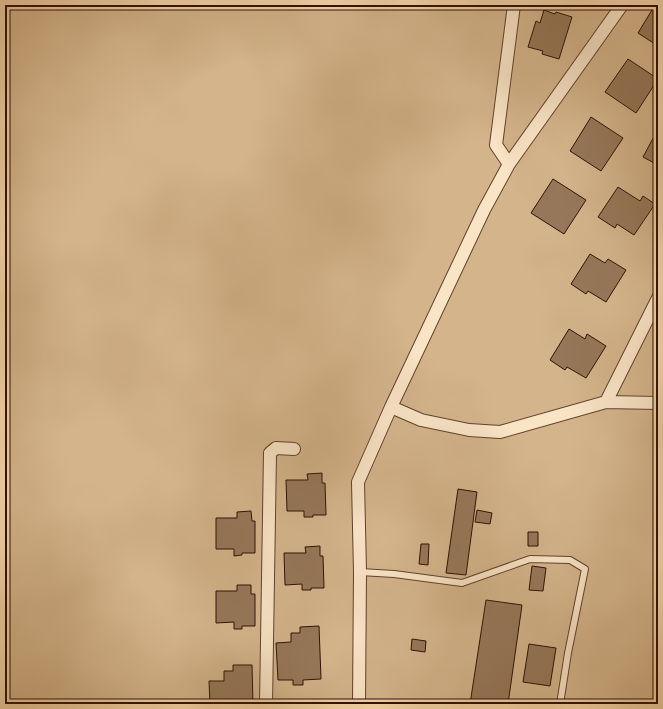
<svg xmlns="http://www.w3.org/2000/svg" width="663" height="709" viewBox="0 0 663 709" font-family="'Gentium Book Plus',serif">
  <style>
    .green { fill: #d4b48b; stroke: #816248 }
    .building { fill: #967759; stroke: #2e1104 }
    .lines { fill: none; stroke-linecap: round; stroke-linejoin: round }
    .lane-casing { stroke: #60422d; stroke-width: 8 }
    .street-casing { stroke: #60422d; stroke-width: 14 }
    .lane { stroke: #f9e4c6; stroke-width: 6 }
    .street { stroke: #f9e4c6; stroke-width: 12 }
  </style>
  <rect width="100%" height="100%" fill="#f6d5a7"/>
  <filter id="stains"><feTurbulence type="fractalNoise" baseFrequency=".005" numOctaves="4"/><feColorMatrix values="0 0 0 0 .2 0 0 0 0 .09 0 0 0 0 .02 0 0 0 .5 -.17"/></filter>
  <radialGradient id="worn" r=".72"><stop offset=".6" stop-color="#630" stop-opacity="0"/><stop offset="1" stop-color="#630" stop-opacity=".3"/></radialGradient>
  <path class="green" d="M5 5H658V704H5Z"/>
  <path class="building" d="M655 5H658V46L638 33Z
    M544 10 555 14 556 12 572 17 559 59 542 54 543 51 528 47 536 21 540 23Z
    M628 59 658 79 636 113 605 92Z
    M591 117 623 138 601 171 570 151Z
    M658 129V165L643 157Z
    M553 179 586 200 564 234 531 213Z
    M618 187 640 201 643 196 655 204 634 235 617 224 615 228 598 217Z
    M590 254 605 263 608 259 626 270 606 302 588 291 586 294 571 284Z
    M569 329 585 339 587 334 606 346 586 378 567 367 565 370 550 360Z
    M322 473V483H325L326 515H313V517H304V511H287L286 480H308L307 474Z
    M458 489 477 492 466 575 446 573Z
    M477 510 492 513 490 524 475 522Z
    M251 511 252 521H255V553H242V555L234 556V549H216V518H237V512Z
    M528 532H538V546H528Z
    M421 544H429L428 565 419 564Z
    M320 546V556H323L324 588H311V590H302V584L285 585 284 553H306L305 547Z
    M532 566 546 568 543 591 529 590Z
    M237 585H251V594H255V626H242V629H234V622L216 623V591H237Z
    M486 600 522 605 508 704H470Z
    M319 626 321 679 303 680V685H293V680H278L276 643 291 642V633H300V627Z
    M412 639 426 641 425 652 411 650Z
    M529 644 556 648 550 686 523 682Z
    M233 665H252L253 704H210L209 681H224V671H233Z"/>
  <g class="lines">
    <g class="lane-casing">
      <path id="lane" d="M360 572 394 574 462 583 530 559 570 560 585 569 568 653 560 704"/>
    </g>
    <g class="street-casing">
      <path id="street" d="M509 164 496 145 514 5
        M606 402 658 298
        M391 407 421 420 469 430 500 432 606 402 658 403
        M266 704 270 453 276 448 294 449
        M359 704 360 572 358 482 391 407 484 210 509 164 622 5"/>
    </g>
    <use href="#lane" class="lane"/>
    <use href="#street" class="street"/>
  </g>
  <rect width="663" height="709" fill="none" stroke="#f6d5a7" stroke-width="20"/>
  <rect x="6" y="6" width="651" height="697" fill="none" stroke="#2e1104" stroke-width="2"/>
  <rect x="10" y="10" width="643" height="689" fill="none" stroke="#2e1104"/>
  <rect width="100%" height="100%" filter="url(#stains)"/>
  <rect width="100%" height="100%" fill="url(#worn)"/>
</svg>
